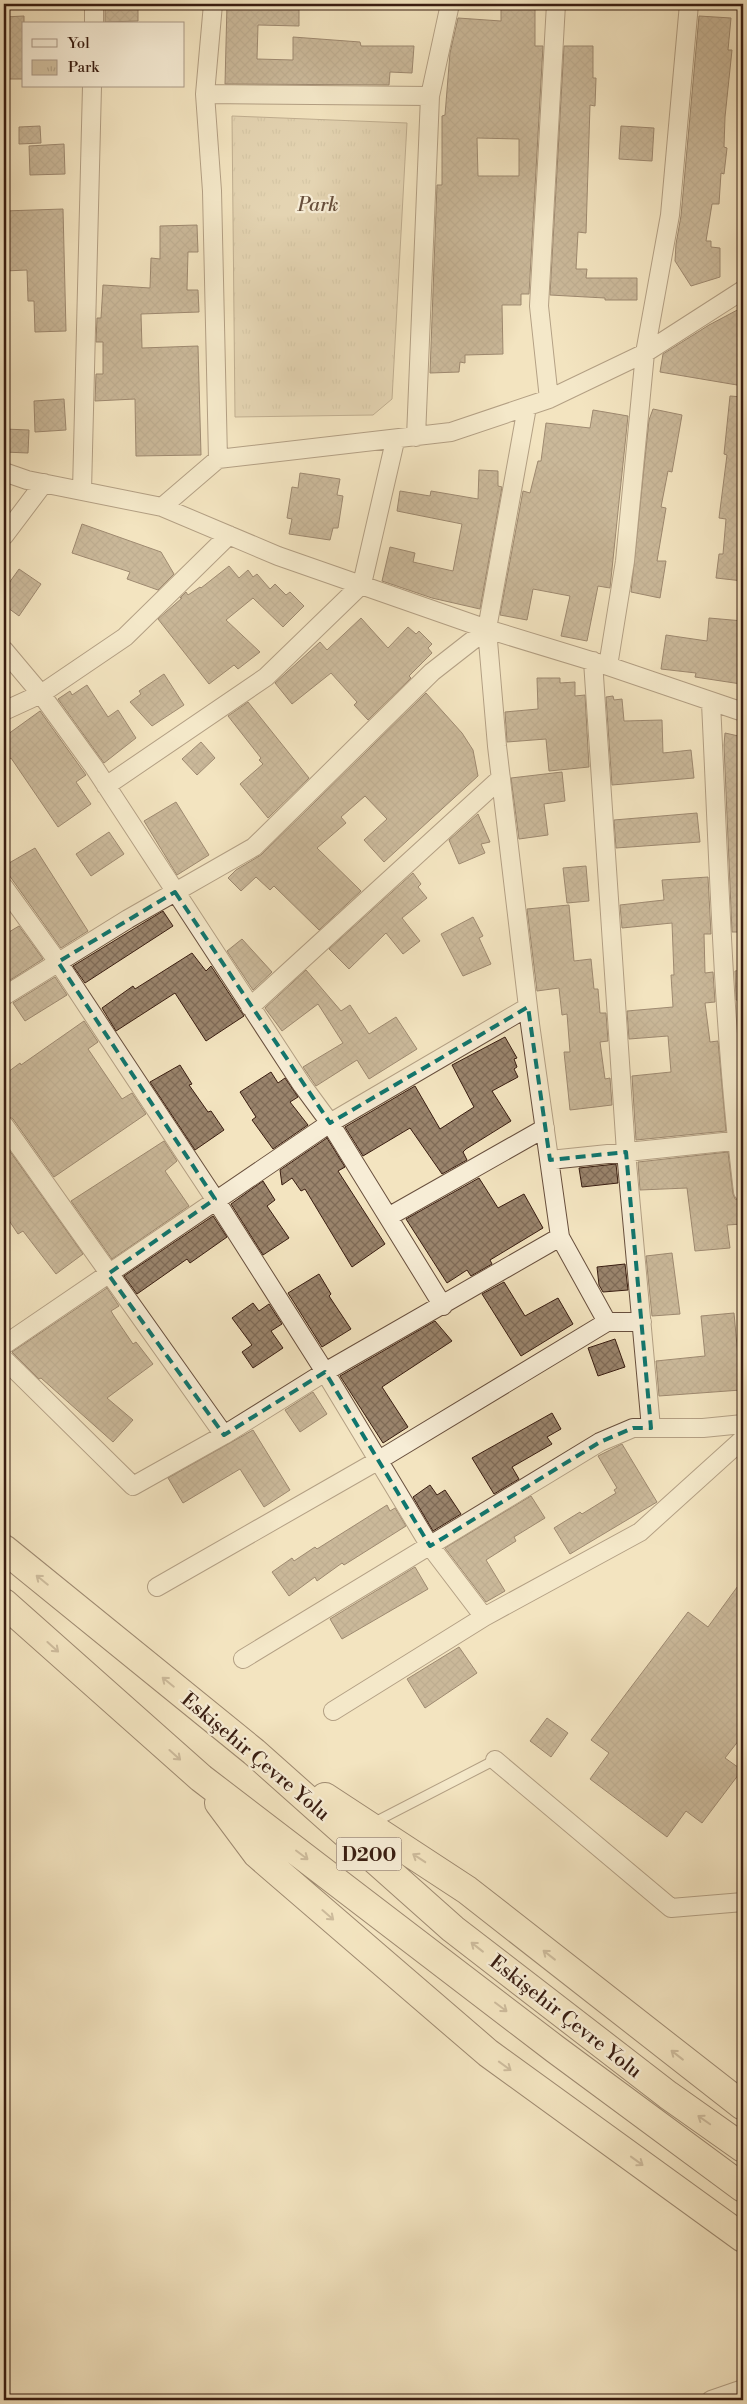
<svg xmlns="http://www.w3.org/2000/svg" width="747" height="2404" font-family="'Libre Bodoni',serif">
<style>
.park{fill:url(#park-tufts);stroke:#86705a}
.building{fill:url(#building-cross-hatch);stroke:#391d11;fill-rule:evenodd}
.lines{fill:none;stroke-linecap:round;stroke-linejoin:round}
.lane-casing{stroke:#684f3d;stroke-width:11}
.street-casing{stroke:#684f3d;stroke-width:20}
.highway-casing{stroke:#391d11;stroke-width:30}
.lane{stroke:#f7edd6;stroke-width:9}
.street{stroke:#f7edd6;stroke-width:18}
.highway{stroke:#f3e4c0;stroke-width:28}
.oneway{stroke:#9f8a71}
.marked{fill:none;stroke:#0f766e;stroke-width:4;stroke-dasharray:10 6;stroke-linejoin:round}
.labels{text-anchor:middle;stroke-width:4.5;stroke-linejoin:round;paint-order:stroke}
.shield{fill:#f7edd6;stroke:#725b4c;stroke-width:1}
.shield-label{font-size:19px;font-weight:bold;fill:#391d11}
.park-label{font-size:20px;font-style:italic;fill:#674f3c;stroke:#f7edd6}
.street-label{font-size:20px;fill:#391d11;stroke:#f7edd6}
</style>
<defs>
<pattern id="park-tufts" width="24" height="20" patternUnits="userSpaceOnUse" patternTransform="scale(1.25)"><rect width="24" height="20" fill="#d3c2a2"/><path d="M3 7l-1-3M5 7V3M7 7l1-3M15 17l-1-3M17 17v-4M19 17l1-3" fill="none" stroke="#b6a68a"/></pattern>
<pattern id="building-cross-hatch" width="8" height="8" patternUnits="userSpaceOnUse" patternTransform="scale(1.25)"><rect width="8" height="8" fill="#9a846c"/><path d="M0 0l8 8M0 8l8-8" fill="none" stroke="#7f6b57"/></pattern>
</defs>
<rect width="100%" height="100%" fill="#f3e4c0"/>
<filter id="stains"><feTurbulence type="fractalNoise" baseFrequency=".004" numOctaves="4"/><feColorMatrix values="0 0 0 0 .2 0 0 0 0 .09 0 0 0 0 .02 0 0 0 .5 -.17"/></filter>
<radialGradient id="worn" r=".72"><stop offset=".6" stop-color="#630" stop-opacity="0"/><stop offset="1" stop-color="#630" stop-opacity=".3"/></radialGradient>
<path class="park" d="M232,116L407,123L392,399L373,415L235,417Z"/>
<path class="building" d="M105,4H138V21L105,22Z
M227,4H299V26L258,25L257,59L293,60V37L360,42L361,46H414L412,73L390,72L389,85L225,84Z
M501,4H535V46H543L529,294H521V305H502L503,354L465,355V363L460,362L459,372L430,373L437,185H442V116L445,115L450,53L458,18L501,21ZM477,138L519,139V176H478Z
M24,16V79H4V17Z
M699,16L731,18L728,50H732L725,117L724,147L727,148L724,174L721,173L719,204H712L706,241H711V247L720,248V277L691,286L675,261L676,244L681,216Z
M564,46H593V78H596L595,106L590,105L586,233L578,232L576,269H587L586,278H637V300H605V298L550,295Z
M40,126L41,143L19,144V127Z
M621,126L654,128L652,161L619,159Z
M64,144L65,174L30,175L29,146Z
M63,209L66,331L35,332L34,301H28L27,270L4,271V211Z
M197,225L198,252H188L187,290H198L199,312L141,314L142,348L198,346L201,455L136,456L135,399L95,401L96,374H103V342H96L97,318H101L103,285L150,288L151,258L160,259V226Z
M743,307V386L660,372L663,354L709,325Z
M730,396L743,397V581L716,578L719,554H723L726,519L719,518L727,455L724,454Z
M64,399L66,430L35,432L34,401Z
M653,409L682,415L672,472L668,471L661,507L666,508L657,561H666L660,598L631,592L649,420Z
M593,410L628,416L610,588L598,586L587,641L561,636L570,596L533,589L527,620L500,615L523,491L530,493L538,461H541L546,423L590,428Z
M4,429L29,430L28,453L4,452Z
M479,470L498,471V486L502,487L480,609L432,598L382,581L390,547L415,553L413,562L453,571L462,524L397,511L400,491L430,496L431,491L478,499Z
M300,473L340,479L337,495L343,496L338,528H333L330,540L289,534L292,519L287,518L292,487L298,488Z
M82,524L161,552L174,574L158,590L127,579L130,572L72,553Z
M229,566L239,578L248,570L253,577L257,574L270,589L275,584L286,595L290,592L304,606L283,627L253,598L226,620L260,652L238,669L234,665L209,684L158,619L182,598H180L186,592L188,595L200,587L201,588Z
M19,569L41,584L19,616L4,605V590Z
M361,618L388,648L408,627L416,634L419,631L432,644L428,648L432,653L409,676L411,678L368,720L354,705L357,702L331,673L292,704L275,683L320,642L327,650Z
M709,618L743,621V667L741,684L695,677L696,673L661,669L666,635L707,641Z
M164,674L184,705L152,726L130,702L141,694L139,691Z
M537,678H560V683L575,682V696L585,695L589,767L549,771L546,739L507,742L505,712L538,709Z
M87,685L108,717L118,710L136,738L104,763L58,699L70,691L72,695Z
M426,693L462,733L473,750L478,776L384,862L364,840L387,819L365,796L341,817L346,823L317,848L361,891L319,930L274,886L270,890L256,877L241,891L228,878L236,870L261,855Z
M613,696L614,700L622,699L624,721L662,720L663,753L691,750L694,778L612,785L606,697Z
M248,702L309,778L268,818L240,784L263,764L259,760L261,758L228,716Z
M40,711L86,775L76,782L91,804L58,827L11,758L4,763V737Z
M725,733L743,737V932H732L724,745Z
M201,742L215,758L197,775L182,759Z
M562,772L565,801L544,804L548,835L519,839L511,778Z
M176,802L209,855L177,875L144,821Z
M697,813L700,842L616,848L614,820Z
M478,814L490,842L481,844L485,853L459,864L449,840Z
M109,832L124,854L91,876L76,854Z
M35,848L88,931L61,948L4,868V866Z
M586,866L589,901L567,903L563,868Z
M413,873L421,884L418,887L427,898L402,918L420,941L403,954L386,933L349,969L329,949Z
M708,877L711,934H704L705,973L713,972L715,1002L705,1003L710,1042L718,1041L726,1131L636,1140L632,1076L671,1072L668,1036L629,1039L627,1011L673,1007L671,975H674L672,923L622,928L620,905L664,900L662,880Z
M569,905L574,961L591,959L594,989H598L600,1013H606L608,1041L600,1042L605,1079L610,1078L612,1105L570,1110L564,1052H570L567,1014L562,1015L559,988L537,991L527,909Z
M163,911L173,926L85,983L73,966Z
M473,917L483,936L479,938L491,964L463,976L441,934Z
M19,926L43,959L4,984V935Z
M242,939L272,972L253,990L227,951Z
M192,953L206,971L211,966L244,1016L206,1041L175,993L116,1031L102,1008L133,986L135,989Z
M306,970L341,1011L350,1005L369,1034L396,1017L417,1049L369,1079L357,1060L316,1086L303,1067L343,1043L318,1004L282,1031L265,1008Z
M743,970V1000H736L735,971Z
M55,977L67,995L25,1021L13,1003Z
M84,1021L98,1042L88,1049L122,1099L132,1093L146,1114L54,1177L13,1119L4,1114V1075L20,1063L21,1065Z
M505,1037L517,1058L514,1059L517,1067L514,1069L518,1077L492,1091L511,1121L466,1149L463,1152L467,1160L442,1174L410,1128L363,1156L345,1127L415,1086L440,1129L474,1107L452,1065Z
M739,1040H743V1091L741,1069Z
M180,1065L192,1084L189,1085L208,1112L211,1111L224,1130L195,1150L150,1082Z
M271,1072L278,1083L285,1078L298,1097L290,1102L308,1125L273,1149L252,1120L256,1117L240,1092Z
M327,1138L345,1167L338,1171L385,1244L352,1267L305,1189L301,1191L292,1178L282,1185L280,1170Z
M164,1141L177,1161L165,1171L189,1206L112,1259L71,1201Z
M4,1143L83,1254L56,1274L23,1231L18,1234L4,1213Z
M728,1152L733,1194L735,1199L743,1202V1224L727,1225L730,1248L695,1251L687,1188L640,1190L638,1162Z
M616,1164L618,1183L582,1187L579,1168Z
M479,1178L498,1208L524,1194L543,1228L490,1260L492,1264L471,1276L467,1270L447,1283L406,1219Z
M263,1181L275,1200L267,1206L289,1238L263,1255L231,1204Z
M213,1216L227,1237L190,1263L187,1259L137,1294L124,1276Z
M672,1253L680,1314L652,1316L646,1256Z
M625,1264L628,1290L603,1292L599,1285L597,1267Z
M319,1274L331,1294L329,1296L351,1329L322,1347L288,1293Z
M504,1282L525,1316L558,1298L573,1324L521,1356L482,1294Z
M107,1288L119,1306L111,1311L114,1316L133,1344L136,1342L153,1364L107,1398L133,1420L113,1442L41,1378L39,1379L12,1352Z
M253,1303L259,1311L269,1304L282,1324L271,1331L283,1348L253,1368L242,1352L252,1345L232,1318Z
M734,1313L741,1390L659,1396L656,1361L705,1356L701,1316Z
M435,1321L452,1341L382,1387L408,1427L383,1443L340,1376Z
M615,1339L625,1367L598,1376L588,1348Z
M313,1392L327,1414L300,1432L285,1410Z
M552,1413L561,1429L547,1437L552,1444L512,1467L519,1479L494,1494L472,1458Z
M253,1430L290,1490L264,1507L240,1469L183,1503L168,1478Z
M622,1444L657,1502L570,1554L554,1528L580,1512L582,1514L616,1493L614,1490L617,1488L598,1456Z
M430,1485L437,1495L445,1490L461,1514L433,1531L413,1497Z
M531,1496L545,1518L514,1537L516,1541L486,1560L505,1591L486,1602L445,1548Z
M387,1505L390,1511L395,1508L406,1526L344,1565L342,1563L317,1581L315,1577L289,1596L272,1572L292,1558L294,1561L315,1547L317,1549Z
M415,1567L428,1589L342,1639L330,1619Z
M743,1579V1735L725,1758L742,1770L702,1823L686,1811L667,1837L590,1779L609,1753L591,1740L688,1612L708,1627Z
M459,1647L477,1673L425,1708L407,1679Z
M547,1718L568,1733L551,1757L530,1741Z"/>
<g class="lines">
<g class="lane-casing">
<path id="lane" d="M373,1823L495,1760"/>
</g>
<g class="street-casing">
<path id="street" d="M213,4L205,94L212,191L218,459
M94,24V4
M205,94L430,96L416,437
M430,96L450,4
M549,399L539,306L556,4
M4,472L27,480L162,507L278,556L487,629L608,666L743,712
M82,491L92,86
M162,507L218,459L451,432L549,399L645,353L743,290
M4,536L44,483
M4,650L41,694L94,767L302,1085L330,1123L443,1306
M593,661L626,1152L651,1428
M608,666L625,561L645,353L670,215L689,4
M711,703C719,866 723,1030 743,1192
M4,711L41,694L125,637L229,535
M106,786L266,677L362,584L395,441
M4,887L58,962L215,1199L325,1372L430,1546L484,1617
M4,996L128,919L254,847L432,672L487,629
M250,1007L501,778
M4,1125L224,1435
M550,1160L743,1140
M388,1217L545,1128
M560,1237L607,1322
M4,1345L330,1123L528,1007
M4,1359L133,1486L224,1435L325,1372L560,1237L530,1024L497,746L487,629L527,407
M157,1587L379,1460L607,1322H642
M243,1659L600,1442L633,1428H703L743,1424
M333,1711L484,1617L640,1532L743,1439
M495,1760L671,1908L743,1902
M711,2400L743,2389"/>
</g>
<g class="highway-casing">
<path id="highway" d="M4,1549L254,1752L453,1929L668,2095L743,2148
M4,1603L201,1778L555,2049L743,2188
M325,1797L467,1890L743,2106
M219,1803L257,1854L488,2053L743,2238"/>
</g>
<use href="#lane" class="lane"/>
<use href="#street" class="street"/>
<use href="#highway" class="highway"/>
</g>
<defs><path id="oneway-shaft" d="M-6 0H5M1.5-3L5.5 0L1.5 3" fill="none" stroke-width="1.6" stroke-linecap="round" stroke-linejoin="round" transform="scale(1.25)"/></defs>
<g class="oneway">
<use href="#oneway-shaft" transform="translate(42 1580) rotate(-141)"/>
<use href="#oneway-shaft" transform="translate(53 1647) rotate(42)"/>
<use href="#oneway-shaft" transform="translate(168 1682) rotate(-141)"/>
<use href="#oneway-shaft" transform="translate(175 1755) rotate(42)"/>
<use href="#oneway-shaft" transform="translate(302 1855) rotate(37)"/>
<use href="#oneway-shaft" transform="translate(419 1858) rotate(-147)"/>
<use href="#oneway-shaft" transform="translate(328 1915) rotate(41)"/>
<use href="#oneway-shaft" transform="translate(477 1947) rotate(-142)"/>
<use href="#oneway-shaft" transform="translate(549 1955) rotate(-142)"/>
<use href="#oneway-shaft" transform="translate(501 2007) rotate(37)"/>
<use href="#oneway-shaft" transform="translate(677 2055) rotate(-142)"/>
<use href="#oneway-shaft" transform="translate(505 2066) rotate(36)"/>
<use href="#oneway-shaft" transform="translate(704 2120) rotate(-145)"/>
<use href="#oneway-shaft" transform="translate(637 2161) rotate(36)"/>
</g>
<path d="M0 0H747V2404H0ZM175,892L330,1123L528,1007L550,1160L626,1152L651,1428H633L600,1442L430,1546L325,1372L224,1435L108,1274L215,1199L58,962Z" fill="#f3e4c0" fill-opacity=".55" fill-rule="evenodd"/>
<path class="marked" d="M175,892L330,1123L528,1007L550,1160L626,1152L651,1428H633L600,1442L430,1546L325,1372L224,1435L108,1274L215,1199L58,962Z"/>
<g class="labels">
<rect class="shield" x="336.5" y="1837.5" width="65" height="33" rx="4"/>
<g class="shield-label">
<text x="369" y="1861">D200</text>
</g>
<g class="park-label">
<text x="318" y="211">Park</text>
</g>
<g class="street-label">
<text transform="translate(256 1756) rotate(40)" y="7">Eskişehir Çevre Yolu</text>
<text transform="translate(566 2016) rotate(38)" y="7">Eskişehir Çevre Yolu</text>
</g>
</g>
<rect width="747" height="2404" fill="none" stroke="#f3e4c0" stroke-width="20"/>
<rect x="5" y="5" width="737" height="2394" fill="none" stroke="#391d11" stroke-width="2.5"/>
<rect x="10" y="10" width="727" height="2384" fill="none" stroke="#391d11"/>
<rect x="22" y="22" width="162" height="65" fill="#f7edd6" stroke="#ab9a87"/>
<rect x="32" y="39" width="25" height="8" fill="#f7edd6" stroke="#ab9a87"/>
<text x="68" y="48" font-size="15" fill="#391d11">Yol</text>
<rect x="32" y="60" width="25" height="15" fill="url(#park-tufts)" stroke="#ab9a87"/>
<text x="68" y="72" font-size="15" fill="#391d11">Park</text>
<rect width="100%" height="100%" filter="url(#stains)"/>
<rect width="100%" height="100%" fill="url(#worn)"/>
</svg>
